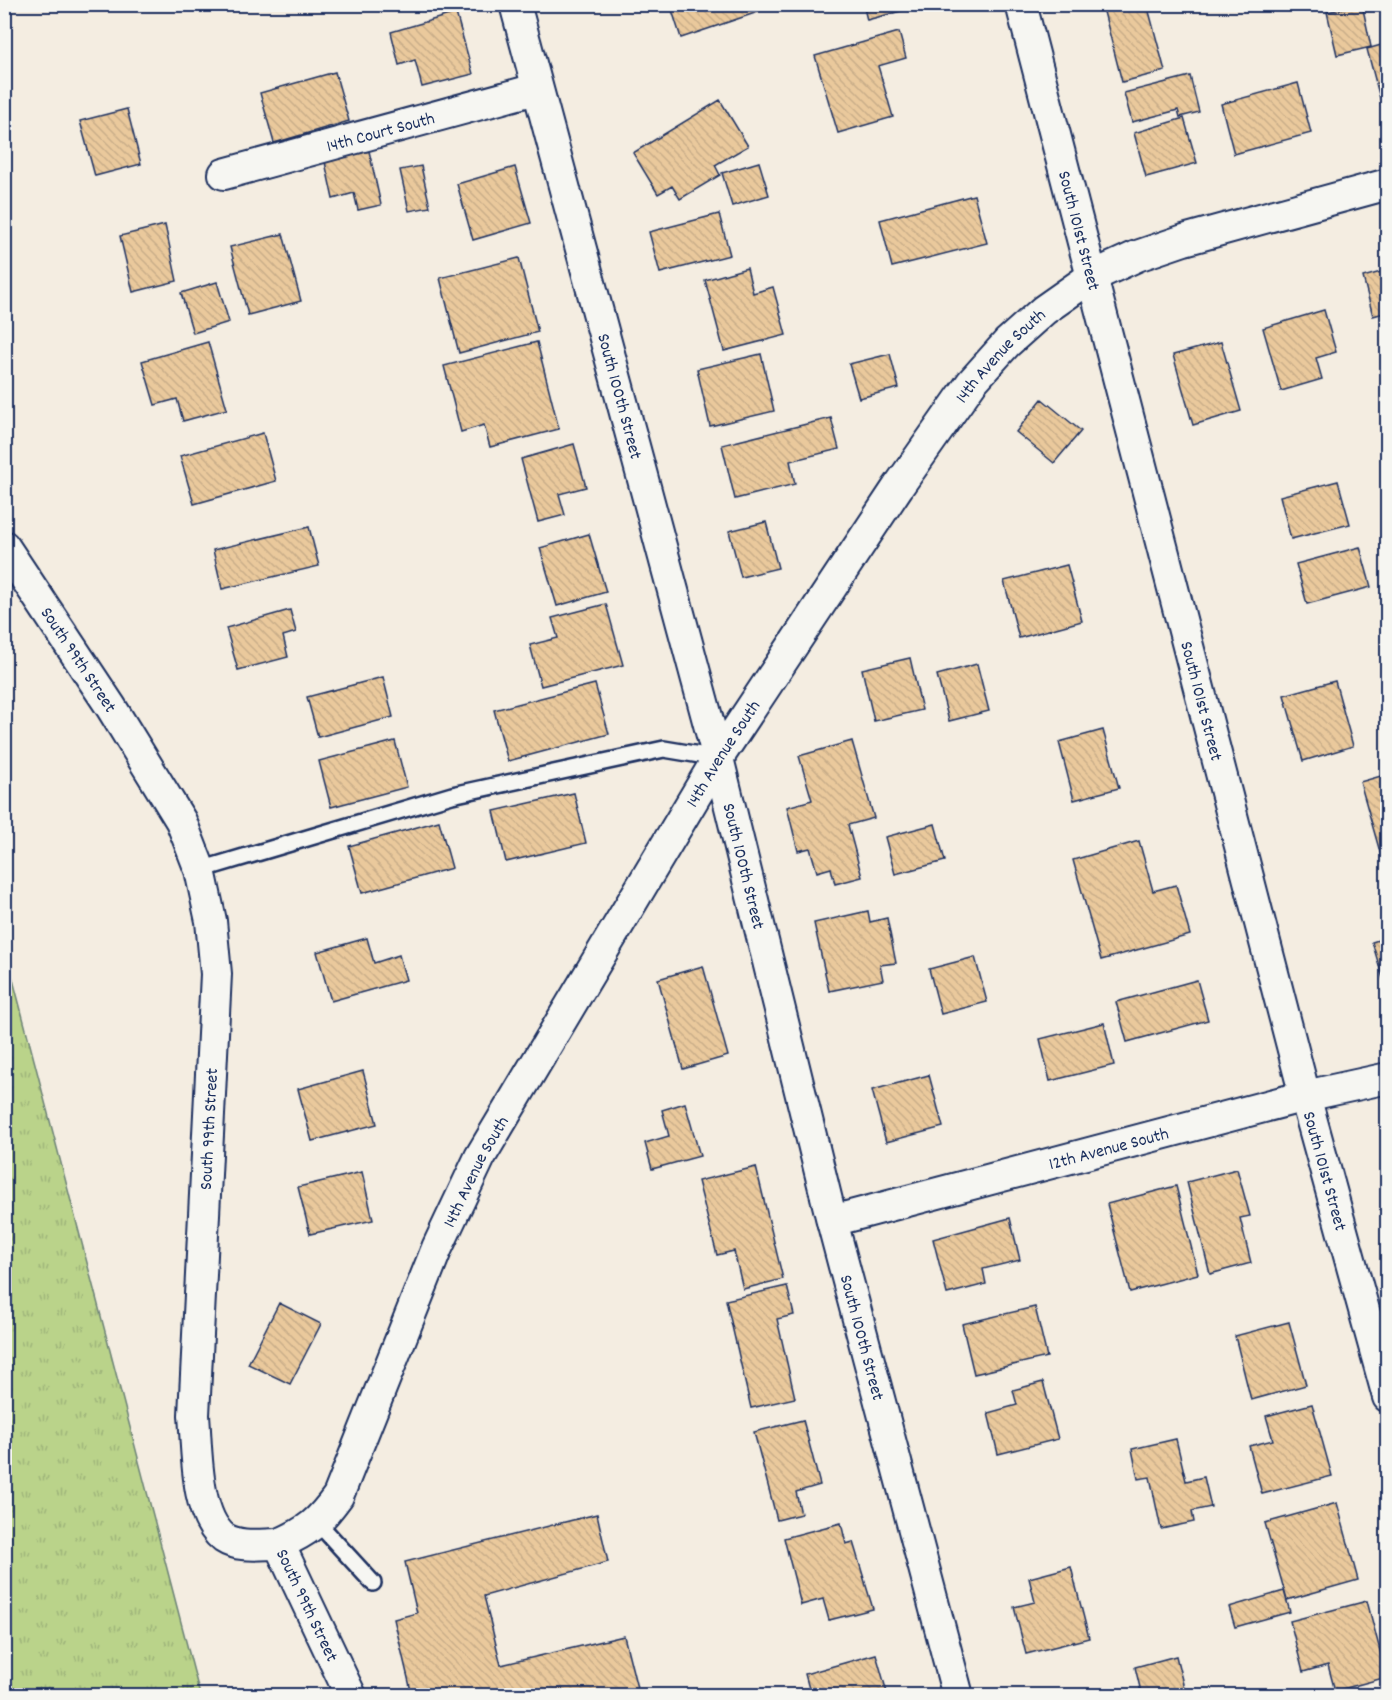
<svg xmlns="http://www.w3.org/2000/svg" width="1392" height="1700" font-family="Dekko,sans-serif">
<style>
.grass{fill:url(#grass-tufts);stroke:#6a8174;stroke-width:1.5}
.building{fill:url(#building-back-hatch);stroke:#1b2f5e;stroke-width:1.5}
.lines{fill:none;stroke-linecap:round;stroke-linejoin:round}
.lane-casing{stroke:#1b2f5e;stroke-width:20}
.street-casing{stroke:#1b2f5e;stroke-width:34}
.lane{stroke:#f6f6f2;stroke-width:15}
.street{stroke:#f6f6f2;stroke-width:30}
.labels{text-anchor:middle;stroke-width:4.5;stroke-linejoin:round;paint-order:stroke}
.street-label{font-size:18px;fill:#1b2f5e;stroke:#f6f6f2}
</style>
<defs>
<pattern id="grass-tufts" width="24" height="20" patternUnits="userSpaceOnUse" patternTransform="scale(1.5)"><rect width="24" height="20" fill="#bad38a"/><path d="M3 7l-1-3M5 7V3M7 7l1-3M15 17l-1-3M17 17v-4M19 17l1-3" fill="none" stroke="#9fb57a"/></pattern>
<pattern id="building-back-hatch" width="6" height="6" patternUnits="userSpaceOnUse" patternTransform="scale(1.5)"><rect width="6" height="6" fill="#eac99c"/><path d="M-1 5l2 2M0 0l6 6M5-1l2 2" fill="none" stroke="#c8ad89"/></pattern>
</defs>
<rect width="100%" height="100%" fill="#f4ede1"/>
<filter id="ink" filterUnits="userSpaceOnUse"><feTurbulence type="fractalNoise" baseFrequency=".0167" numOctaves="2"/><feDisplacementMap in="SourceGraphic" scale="12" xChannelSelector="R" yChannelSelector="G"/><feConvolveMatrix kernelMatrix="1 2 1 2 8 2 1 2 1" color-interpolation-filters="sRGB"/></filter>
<g filter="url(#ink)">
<path class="grass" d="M4,949H5L200,1695H10L5,1675Z"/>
<path class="building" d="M670,4H755L758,12L681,38Z
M863,4H927L867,20Z
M1102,4H1147L1165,71L1122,82Z
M1362,4L1371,47L1337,55L1327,12Z
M456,13L473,74L422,87L415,60L399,65L391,32Z
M899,32L906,58L878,66L893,117L838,133L815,56Z
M1388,43V104L1382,106L1367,49Z
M335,72L349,121L274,143L260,93Z
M1190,76L1199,112L1180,117L1178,110L1132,122L1124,93Z
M1298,83L1311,133L1234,154L1221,104Z
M720,100L748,146L715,165L720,175L680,199L672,186L658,194L633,153Z
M127,109L141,164L95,176L80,121Z
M1184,118L1197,163L1146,177L1134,133Z
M369,151L381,205L358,210L354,193L333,199L325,162Z
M759,162L769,195L732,206L722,173Z
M421,166L430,207L409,211L400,170Z
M515,167L531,223L473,240L457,184Z
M974,195L987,243L892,267L880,220Z
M719,214L730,255L660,273L649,232Z
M165,225L177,281L133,292L120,236Z
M283,234L301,301L248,315L230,247Z
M519,258L538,332L459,353L440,278Z
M747,268L753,293L773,287L786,335L724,351L705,280Z
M1388,270V312L1373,316L1363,277Z
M217,282L229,322L193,333L181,293Z
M1324,310L1336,352L1316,358L1322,379L1281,391L1263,328Z
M208,342L227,409L183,421L177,399L155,405L142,361Z
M537,342L559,429L490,447L484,425L461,432L444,366Z
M1221,342L1241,411L1193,425L1173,355Z
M761,354L774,411L710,426L697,369Z
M890,354L899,388L859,398L849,364Z
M1042,399L1081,431L1054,463L1016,432Z
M831,418L839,449L790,461L795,484L735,499L722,445Z
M263,433L276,481L194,504L180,456Z
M574,444L586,487L559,494L565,515L538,522L521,459Z
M1338,481L1350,524L1291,539L1280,496Z
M766,522L778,568L741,577L729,531Z
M309,527L319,566L222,589L213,550Z
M589,534L606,592L557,606L540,548Z
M1360,547L1371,587L1307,604L1296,564Z
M1067,565L1082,621L1019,638L1004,581Z
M606,604L623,665L541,686L530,645L558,638L552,618Z
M290,610L296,632L283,636L288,657L238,670L226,628Z
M910,658L922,710L874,721L862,669Z
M977,664L989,711L949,721L937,675Z
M383,677L393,717L318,737L307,697Z
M1335,681L1353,746L1303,761L1284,695Z
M595,684L609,734L508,761L494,710Z
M1103,730L1119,788L1074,800L1059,742Z
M395,741L407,787L331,807L319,761Z
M852,741L874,818L848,825L862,877L835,884L831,868L817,872L810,848L798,851L787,807L812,800L799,756Z
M1388,774V865L1384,866L1360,782Z
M574,793L586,843L506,862L494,811Z
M439,821L452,868L362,893L349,846Z
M935,824L945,861L895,874L885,837Z
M1139,841L1153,891L1176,885L1190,935L1101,960L1073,860Z
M868,911L870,922L887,918L896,963L880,965L883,980L829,991L814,923Z
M1388,937V995L1372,942Z
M367,938L374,963L399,955L406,980L331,1001L317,952Z
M975,957L987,1002L941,1014L929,969Z
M703,966L728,1056L683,1069L658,979Z
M1197,980L1208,1020L1127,1042L1116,1002Z
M1104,1023L1114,1065L1050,1081L1040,1039Z
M363,1071L377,1124L312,1141L298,1089Z
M929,1075L943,1127L886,1142L872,1090Z
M685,1103L700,1156L652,1169L645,1143L669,1136L662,1110Z
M756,1167L783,1279L743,1289L734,1251L717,1255L698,1181Z
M1237,1169L1250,1216L1240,1218L1251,1263L1210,1274L1187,1182Z
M362,1172L373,1220L310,1234L298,1187Z
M1176,1186L1198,1274L1130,1292L1107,1204Z
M1010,1218L1020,1260L983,1269L986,1284L947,1294L933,1239Z
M787,1286L794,1315L777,1319L795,1398L751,1408L726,1300Z
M279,1303L321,1324L290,1384L248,1364Z
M1035,1307L1047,1357L974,1374L962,1324Z
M1289,1322L1306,1385L1251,1400L1235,1336Z
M1043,1382L1058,1439L998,1454L988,1413L1017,1405L1013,1390Z
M1312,1404L1332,1476L1262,1494L1249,1446L1273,1440L1266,1416Z
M803,1420L820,1485L796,1492L801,1514L777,1520L754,1432Z
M1176,1439L1186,1481L1204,1477L1211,1507L1192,1511L1194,1522L1161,1529L1150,1477L1138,1479L1132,1449Z
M1337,1503L1358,1580L1287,1600L1265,1523Z
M597,1514L608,1562L484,1596L501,1665L624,1636L638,1692L623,1696H438L437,1689L412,1695L394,1619L417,1613L405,1562Z
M841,1523L846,1544L853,1542L873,1609L829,1620L823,1599L801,1605L784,1538Z
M1071,1567L1089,1638L1026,1654L1014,1607L1035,1602L1029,1578Z
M1284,1591L1290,1612L1235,1627L1229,1607Z
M1367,1601L1387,1677L1335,1691L1328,1665L1303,1672L1290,1621Z
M876,1654L888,1696H811L805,1674Z
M1176,1656L1186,1696H1142L1135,1667Z"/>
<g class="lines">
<g class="lane-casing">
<path id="lane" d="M200,870L452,795L664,749L718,758
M318,1523L373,1583"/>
</g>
<g class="street-casing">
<g id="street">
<path id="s1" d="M515,4L718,758L832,1221L958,1696"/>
<path id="s2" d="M1021,4L1305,1096L1388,1397"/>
<path id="s3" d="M224,174L536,89"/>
<path id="s4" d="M4,546L111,707L181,821L200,870L211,921L216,974L194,1415C197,1449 195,1516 224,1538C239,1548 262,1544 279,1544L351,1696"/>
<path id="s5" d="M832,1221L1305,1096L1388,1078"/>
<path id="s6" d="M279,1544C309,1531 319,1522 338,1496L437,1248L480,1157L718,758L898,487L972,382L1007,343L1044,310L1091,277L1137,256L1184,240L1388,184"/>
</g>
</g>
<use href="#lane" class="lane"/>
<use href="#street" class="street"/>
</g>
</g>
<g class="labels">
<g class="street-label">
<text dy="6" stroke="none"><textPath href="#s3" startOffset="162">14th Court South</textPath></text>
<text dy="6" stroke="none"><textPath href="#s2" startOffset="234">South 101st Street</textPath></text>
<text dy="6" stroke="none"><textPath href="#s6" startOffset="1402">14th Avenue South</textPath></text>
<text dy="6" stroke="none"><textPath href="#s1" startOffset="406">South 100th Street</textPath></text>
<text dy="6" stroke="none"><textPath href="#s4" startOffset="136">South 99th Street</textPath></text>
<text dy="6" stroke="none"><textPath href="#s2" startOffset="720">South 101st Street</textPath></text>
<text dy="6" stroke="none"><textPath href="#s6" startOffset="916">14th Avenue South</textPath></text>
<text dy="6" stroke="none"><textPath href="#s1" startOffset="892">South 100th Street</textPath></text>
<text transform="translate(208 1129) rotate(-87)" y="6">South 99th Street</text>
<text dy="6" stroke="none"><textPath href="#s5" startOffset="286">12th Avenue South</textPath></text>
<text dy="6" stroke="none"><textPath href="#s6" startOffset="430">14th Avenue South</textPath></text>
<text dy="6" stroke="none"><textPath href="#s2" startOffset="1206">South 101st Street</textPath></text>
<text dy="6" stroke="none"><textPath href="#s1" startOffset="1378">South 100th Street</textPath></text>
<text dy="6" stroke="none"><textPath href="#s4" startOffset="1180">South 99th Street</textPath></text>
</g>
</g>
<rect width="1392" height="1700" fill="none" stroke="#f6f6f2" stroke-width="24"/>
<rect x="12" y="12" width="1368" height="1676" fill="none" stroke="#1b2f5e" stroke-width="2" filter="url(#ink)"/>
</svg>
